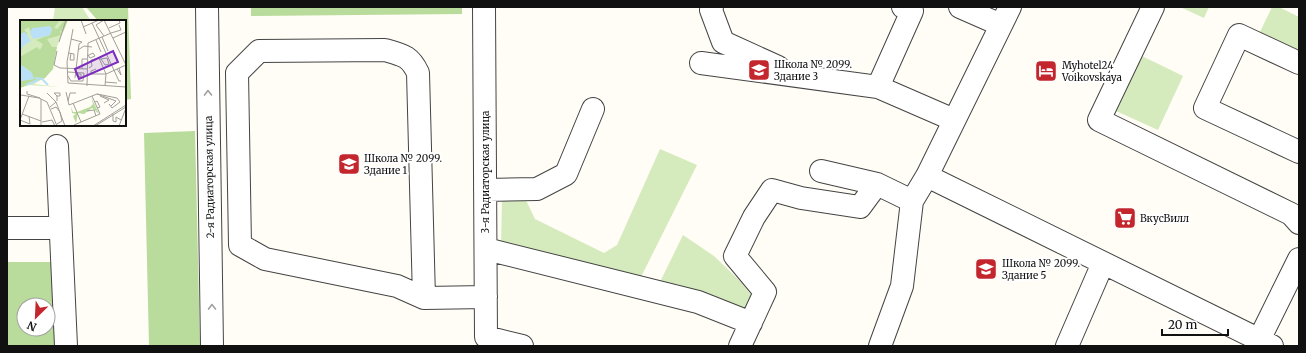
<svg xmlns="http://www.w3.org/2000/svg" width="1306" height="353" font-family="Merriweather,serif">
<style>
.green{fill:#d5ebbd}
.forest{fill:#b9dc9c;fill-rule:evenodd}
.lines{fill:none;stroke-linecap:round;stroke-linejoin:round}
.minor-casing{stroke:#444;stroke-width:24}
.minor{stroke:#fff;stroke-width:22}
.oneway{stroke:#a0a0a0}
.labels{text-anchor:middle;stroke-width:4;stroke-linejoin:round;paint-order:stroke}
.poi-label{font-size:10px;fill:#111;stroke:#fff;text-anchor:start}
.street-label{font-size:10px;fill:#111;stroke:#fff}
.inset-river{fill:none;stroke:#b9e0f7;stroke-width:2}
.inset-road{fill:none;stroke:#a09f9a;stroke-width:1}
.view{fill:#7b2cbf;fill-opacity:0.15;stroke:#7b2cbf;stroke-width:2}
.inset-edge{fill:none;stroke:#111;stroke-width:2}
</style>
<rect width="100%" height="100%" fill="#fffdf5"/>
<path class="green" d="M55,7H82L91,21H53Z
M1180,7H1209L1204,18Z
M1272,7H1279L1299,17V52L1259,34Z
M1142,56L1183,76L1158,130L1116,111Z
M660,149L697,165L641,277L501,248L502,196L523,194L535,219L604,253L617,245Z
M683,235L714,256L741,282L754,299L747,309L732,306L680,285L660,282Z"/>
<path class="forest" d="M86,7H128L131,99L125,100V21H98Z
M251,7H462V14L251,16Z
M195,131L200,346H149L144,133Z
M7,262H54L57,346H7ZM24,305H48V329H24Z"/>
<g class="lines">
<g class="minor-casing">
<path id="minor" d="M207,7L212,346
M484,7L486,337L522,346
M712,7L711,10L723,42L778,67
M960,7L1001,25
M1153,7L1099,120L1291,214L1299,223
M701,63L878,87L912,11L903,7
M1299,63L1239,35L1205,108L1299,152
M878,87L954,120
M57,146L66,346
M821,171L877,184L912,201
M927,176L1272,346
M485,190L537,189L566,174L593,109
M7,228H60
M486,249L698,302L751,323
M424,298L418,73C410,56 403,55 385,50L259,51L237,73L240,245L265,259L397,286L424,298L486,297
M740,346L765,292L735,256L754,217L772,190L801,198L860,207L877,184
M880,346L902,286L912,201L927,176L1010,7
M1067,346L1103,263
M1256,346L1299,259"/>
</g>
<use href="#minor" class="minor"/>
</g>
<defs><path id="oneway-chevron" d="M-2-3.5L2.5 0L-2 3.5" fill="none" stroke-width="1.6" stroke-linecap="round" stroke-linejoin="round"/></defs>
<g class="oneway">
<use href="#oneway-chevron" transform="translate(208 93) rotate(-91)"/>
<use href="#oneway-chevron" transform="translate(212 307) rotate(-91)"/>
</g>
<defs>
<g id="school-square" transform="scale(1.15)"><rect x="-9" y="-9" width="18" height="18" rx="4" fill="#c4262e" stroke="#fff"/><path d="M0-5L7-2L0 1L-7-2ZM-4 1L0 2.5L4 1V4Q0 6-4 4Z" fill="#fff"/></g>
<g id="hotel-square" transform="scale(1.15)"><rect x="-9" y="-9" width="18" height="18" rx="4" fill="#c4262e" stroke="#fff"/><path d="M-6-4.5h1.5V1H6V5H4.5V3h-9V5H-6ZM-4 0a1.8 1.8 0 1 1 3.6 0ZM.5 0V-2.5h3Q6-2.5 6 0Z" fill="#fff"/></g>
<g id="supermarket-square" transform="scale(1.15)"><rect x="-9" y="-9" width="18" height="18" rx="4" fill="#c4262e" stroke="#fff"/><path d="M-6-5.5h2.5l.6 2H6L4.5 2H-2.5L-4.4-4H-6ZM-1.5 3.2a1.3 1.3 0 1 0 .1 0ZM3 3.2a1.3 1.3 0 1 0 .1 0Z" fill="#fff"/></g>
</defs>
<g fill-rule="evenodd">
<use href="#school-square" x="759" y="70"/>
<use href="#hotel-square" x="1046" y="71"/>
<use href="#school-square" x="349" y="164"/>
<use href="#supermarket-square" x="1125" y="218"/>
<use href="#school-square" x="986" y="269"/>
</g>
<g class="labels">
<g class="poi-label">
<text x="774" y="68">Школа № 2099.<tspan x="774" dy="12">Здание 3</tspan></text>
<text x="1062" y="69">Myhotel24<tspan x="1062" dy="12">Voikovskaya</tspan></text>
<text x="364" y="162">Школа № 2099.<tspan x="364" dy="12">Здание 1</tspan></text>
<text x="1140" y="222">ВкусВилл</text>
<text x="1002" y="267">Школа № 2099.<tspan x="1002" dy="12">Здание 5</tspan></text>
</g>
<g class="street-label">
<text transform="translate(485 172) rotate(-90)" y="4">3-я Радиаторская улица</text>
<text transform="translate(209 177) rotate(-91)" y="4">2-я Радиаторская улица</text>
</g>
</g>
<g transform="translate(20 20)">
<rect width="106" height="106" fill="#fffdf5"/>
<path d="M0,0H48L24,58L14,64L40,67L8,65L0,68Z" fill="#d5ebbd"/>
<path d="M0,0H40L34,8L37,9L45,0H48L43,12V6L42,11H40L41,15L27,19L32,27H37L33,49L25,58L0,68V61L14,59L11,52L0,44V37L17,27L20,30L23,24L16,20L30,15L32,10L31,7L10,11L9,7L4,10L8,14H0ZM71,77L79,94L72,88L64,94L58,93L56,103L53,96L56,94L52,93L51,86L53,92H57L70,87L73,84Z" fill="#b9dc9c"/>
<path d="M30,6L32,10L30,15L14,19L11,16L10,11L13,8ZM5,12L11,21L3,26L0,33V14ZM0,44L12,53L14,59L0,61Z" fill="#b9e0f7"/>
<path class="inset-river" d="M15,58L22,59L28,65M6,65L18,60"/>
<path class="inset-road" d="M61,0L66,14M84,0L106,45M84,0L76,5L84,16M72,3L99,61H101M63,7L79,0M89,8L100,3L99,0M53,9L47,42L48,63L106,67M91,13L101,10L99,5M82,17L88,31M93,18L106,12M51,19L62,22L59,24L55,58M76,20L81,32M39,22L46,0M58,30L64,26L72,27M37,31L34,45L40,48L68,49M49,33L54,34V40H50L51,33M67,36L73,33L75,36L70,38L68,35M79,39H81L87,38L89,44L85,45L81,39M69,48L72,46L71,40L79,38L86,54L85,66M62,49V39H67M76,49L71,51V54H86L106,45M97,49L101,55L99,48M48,52L64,53L63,61H51L48,56M56,54H61V57L56,55M85,62L97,63M67,66L68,23L91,13M7,71V74L20,78M46,72L49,85L72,76L80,94L54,105M27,73L36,82L30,87M77,74L97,78L100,82L92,88L89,84M1,75L19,78L27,82L37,106M37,76L34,73H40V76H37V81M72,76L77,74L96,81L91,86M80,76L89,80L84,83M21,79V106M48,81L50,73H56M36,82L45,106M75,82L77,81L80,87L77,88M53,83L61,102M31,89L36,87L40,92L42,101L37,104M67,91L74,90L76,96M2,94L21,101M93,94V101L96,102V97L101,100M0,100L9,76M0,100L10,104L9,96M22,102L32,100L35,106M73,106L106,85M75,106L106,87M99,106L106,88"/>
<path class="view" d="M93,31L98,42L59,59L55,49Z"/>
<rect width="106" height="106" class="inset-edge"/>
</g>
<rect width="1306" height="353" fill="none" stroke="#111111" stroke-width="16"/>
<g transform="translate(36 317) rotate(204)"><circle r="19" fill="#ffffff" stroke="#a0a0a0"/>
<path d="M0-3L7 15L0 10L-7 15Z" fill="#c4262e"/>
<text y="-6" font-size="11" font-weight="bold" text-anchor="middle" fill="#111111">N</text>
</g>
<path d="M1162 329v6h66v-6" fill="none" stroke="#111111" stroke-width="2"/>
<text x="1168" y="329" font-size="12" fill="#111111" stroke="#ffffff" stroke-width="3" paint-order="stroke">20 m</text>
</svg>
